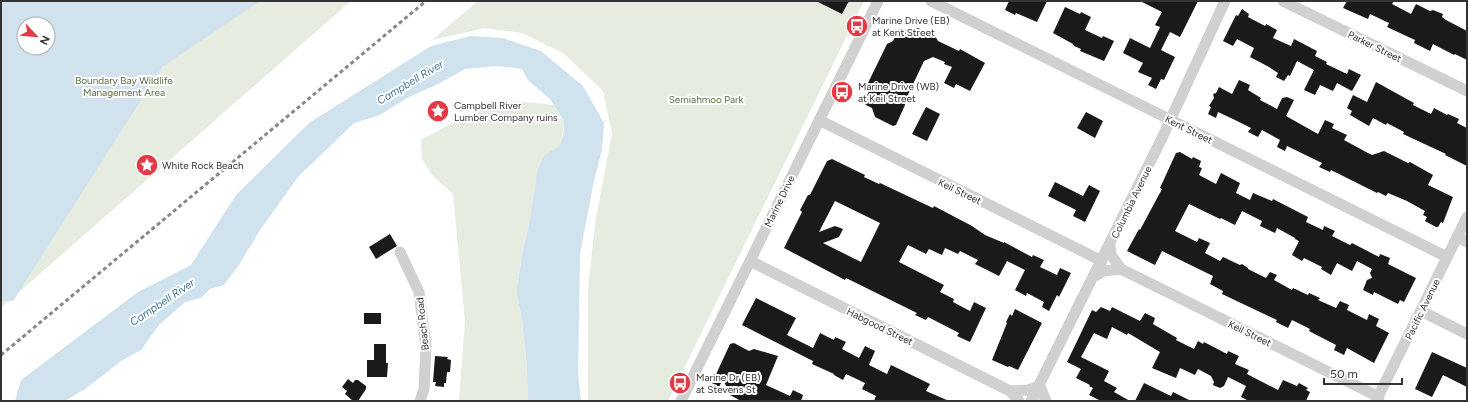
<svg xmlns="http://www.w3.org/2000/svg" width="1468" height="402" font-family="Figtree,sans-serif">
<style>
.green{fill:#e6ecdf;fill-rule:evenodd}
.water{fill:#cfe2ee;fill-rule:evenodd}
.building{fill:#1a1a1a;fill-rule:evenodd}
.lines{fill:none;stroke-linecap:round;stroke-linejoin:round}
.minor{stroke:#d0d0d0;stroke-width:11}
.rail{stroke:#888;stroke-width:3;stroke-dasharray:4 3;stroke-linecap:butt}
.labels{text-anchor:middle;stroke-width:4;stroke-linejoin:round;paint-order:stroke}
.poi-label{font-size:10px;fill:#333;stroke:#fff;text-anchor:start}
.street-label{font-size:10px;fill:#333;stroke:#fff}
.park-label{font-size:10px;fill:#56703f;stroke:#fff}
.water-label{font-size:11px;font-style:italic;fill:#3f7597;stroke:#fff}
</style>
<rect width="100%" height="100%" fill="#fff"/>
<path class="green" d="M1,1H351L18,293L13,301H9L1,308ZM24,24H48V48H24Z
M478,1H864L668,401H588V289L595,224L612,133L603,91L563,53L522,33L485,28L432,40Z
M514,101L554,105C563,121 566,127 560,145L552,150L530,219L523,250L517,287V295L522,319L527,368L528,401H459L465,321L453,194L433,176L422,159L421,140L467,115Z"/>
<path class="water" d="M1,1H260L162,67L13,301H1ZM24,24H48V48H24Z
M471,36L503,38L541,51L583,86L604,123L602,150L594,180L580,254L578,373L581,401H528L527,368L522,319L517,295V287L523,250L530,219L538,169L544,156L560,145L564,133L563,120L554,105L550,99L528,80L522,69L509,67L495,66L465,69L438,84L407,98L380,115L354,123L298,177L260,230L239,265L224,285L210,289L201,298L185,302L159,325L141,350L121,361L84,390C77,392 72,398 64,401H15L21,380L138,292L191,265L236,195L309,123L431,46Z"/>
<path class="building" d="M816,1H849L842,14Z
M1009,1H1047L1037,22L1016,13L1015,15L1005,10Z
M1140,1H1198L1180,37L1170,32L1161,50L1175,57L1164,80L1161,79L1156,89L1148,85L1152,78L1138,72L1143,63L1123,53L1130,38L1150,48L1160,27L1155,25L1162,12Z
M1347,1H1394L1392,4L1411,14L1416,4L1430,11L1433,10L1443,14L1442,17L1446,20L1467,31V60L1455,54L1454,55L1433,44L1430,51L1414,43L1415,40L1387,27L1389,23L1370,14L1368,19L1343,8Z
M1065,7L1080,14L1081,12L1091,17L1085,30L1102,38L1103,36L1114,41L1104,61L1080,51L1081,49L1074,46L1073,44L1053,33Z
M1242,9L1249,14L1248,17L1265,26L1266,24L1277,30L1273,38L1291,46L1294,39L1317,51L1315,56L1327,62L1326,64L1347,74L1349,69L1361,75L1352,91L1337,83L1333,91L1320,85L1315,95L1304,90L1314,70L1297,61L1290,76L1288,75L1284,81L1276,77L1278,73L1269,67L1250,57L1254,48L1237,39L1233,46L1223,41L1236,15L1238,16Z
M902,28L910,32L918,28L935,36L938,41L959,51L960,49L985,63L970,91L956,84L954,88L944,83L952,67L944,64L945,62L933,57L924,61L905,101V105L896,125L893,126L875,117L872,108L866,105L864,102L870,89L868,83L887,44L893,41L899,29Z
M1239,80L1250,85L1248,90L1261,98L1260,100L1277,109L1282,98L1287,97L1294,100L1286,116L1318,134L1325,120L1334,124L1332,128L1347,135L1344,140L1366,152L1372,155L1384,151L1408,163L1410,162L1433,175L1428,185L1453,197L1443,223L1441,222L1438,227H1436L1425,221L1427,217L1423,215L1425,211L1407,201L1388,193L1386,196L1378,192L1377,193L1331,170L1330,172L1319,167L1322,163L1287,146L1285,151L1277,147L1280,140L1262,130L1258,137L1248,132L1251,128L1233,119L1218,112L1216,118L1208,114L1211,107L1209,106L1214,98L1213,94L1216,93L1219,87L1232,94Z
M1376,82L1414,103L1413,105L1431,114L1434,108L1447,115L1448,114L1459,119L1457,123L1467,128V166L1445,155L1446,154L1403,134L1404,132L1387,123L1386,125L1373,118L1369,126L1350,115L1352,111L1347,108L1353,95L1367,102Z
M926,107L940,114L927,141L912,134Z
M1086,112L1103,121L1095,138L1077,128Z
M1180,152L1192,159L1193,157L1201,161L1199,167L1202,168L1199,175L1216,184L1221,173L1240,183L1236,193L1250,200L1253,193L1272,201L1273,199L1308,217L1306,222L1323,230L1324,226L1335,231L1332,236L1350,245L1352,243L1379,257L1380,254L1390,258L1388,264L1416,278L1404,302L1400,300L1398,304L1374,292L1373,295L1363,290L1367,280L1372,278L1370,273L1372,269L1357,261L1352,271L1337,263L1331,275L1321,269L1322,267L1304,258L1302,261L1292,255L1299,241L1295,239V238L1277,228L1275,233L1260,226L1262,221L1242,211L1235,225L1221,218L1220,219L1189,204L1175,231L1197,242L1199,238L1210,243L1205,253L1220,261L1223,257L1240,265L1242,264L1248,268V269L1266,278L1270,272L1277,275L1274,280L1292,290L1293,288L1308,295L1309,293L1320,298L1318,300L1336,308L1340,301L1349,305L1347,310L1367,320L1369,314L1379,319L1376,326L1389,333L1374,363L1347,348L1344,355L1334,350L1336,345L1309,331L1310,329L1292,320L1288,328L1276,322L1277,320L1222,294L1223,291L1210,284L1213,276L1162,251L1155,265L1127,251L1139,229L1140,230L1162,189L1160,188L1176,153Z
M832,159L865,175L864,177L879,184L880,183L933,208L934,206L972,226L985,235L1004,243V242L1032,257L1033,255L1044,260L1040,267L1057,275L1060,268L1071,273L1059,297L1057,295L1049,311L1042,307L1044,302L1027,293L1026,296L1015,290L1025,270L1007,261L999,276L975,264L978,260L960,251L958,254L945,248L942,255L929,249L926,254L908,245L899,262L944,285L940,292L954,299L953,302L970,311L974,302L986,308L970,342L957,336L959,333L928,317L926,320L915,315L917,313L846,278L845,280L784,248L802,212L800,210L808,195H810L827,161ZM835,201L880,223L861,262L823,243L839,237L843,229L835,226L819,232Z
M1055,182L1083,196L1089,185L1100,191L1085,222L1073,216L1076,210L1048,196Z
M390,234L397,246L376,259L369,247Z
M756,298L796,318L787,335L813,348L820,333L834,340L835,337L846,342L842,349L859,358L865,346L875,351L869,365L887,374L891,365L930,384L926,391L949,401H874L876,396L862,389L865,383L846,374L843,380L834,375V374L812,364L813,361L742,325Z
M1101,307L1110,311L1112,307L1140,321L1145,313L1155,318L1153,324L1177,338L1176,340L1194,349L1198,341L1203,344L1204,342L1227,354L1228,351L1239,356L1235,364L1249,370L1247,374L1278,390L1283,380L1297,386L1299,383L1308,388L1306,390L1310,392L1306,401H1249L1241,397L1246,386L1228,377L1224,386L1220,388L1213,385L1214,382L1211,376L1198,369L1195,375L1180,368L1176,378L1152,368L1160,352L1128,333L1127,335L1112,327L1107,339L1094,333L1081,357L1109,371L1104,381L1117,388L1114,392L1130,401H1101L1089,395L1093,388L1089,386L1090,385L1076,378L1081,369L1067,362L1092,310L1096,312Z
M1015,309L1042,323L1018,370L1009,366L1008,367L992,360L1007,323L1006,322L1010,314L1012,316Z
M364,313H381V324H364Z
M734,343L749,351L754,349L778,356L766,385L790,396L793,390L803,395L801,401H741L730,395L723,379L719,387L712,383L730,344Z
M374,344H386V363H388L387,377H367V360H374Z
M1432,352L1467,368V387L1443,375L1432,397L1415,389Z
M435,356L448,357L447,359L451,360L450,372H447L446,383H444V387L435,386L436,382H433Z
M348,379L353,383L355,380H358L366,386V389L358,401H353L345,394L347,391L342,387Z
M1144,383L1171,396L1173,392L1191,401H1135Z"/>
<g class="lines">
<path class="minor" d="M931,1L1447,257
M1283,1L1467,91
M819,120L1102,261
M1457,237L1467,242
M1110,245L1111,255L1121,269L1379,397
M400,252L419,292L426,346L424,389L420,401
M750,261L1010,391L1019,401
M1095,276L1104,271L1121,269
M1421,311L1467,334
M1040,386L1046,401
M1010,391L1028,390L1040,386
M681,401L878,1
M1031,401L1162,138L1225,1
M1376,401L1467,217"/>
<path class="rail" d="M1,355L426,1"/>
</g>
<defs>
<g id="bus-disc" transform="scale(1.15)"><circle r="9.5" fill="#e63946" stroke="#fff"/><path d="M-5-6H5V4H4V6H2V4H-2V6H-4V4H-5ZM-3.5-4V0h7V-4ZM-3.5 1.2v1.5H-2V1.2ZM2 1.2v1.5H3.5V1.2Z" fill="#fff"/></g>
<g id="sight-disc" transform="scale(1.15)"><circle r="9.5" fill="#e63946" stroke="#fff"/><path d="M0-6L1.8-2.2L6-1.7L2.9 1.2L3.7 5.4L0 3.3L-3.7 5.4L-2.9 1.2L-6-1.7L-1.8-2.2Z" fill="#fff"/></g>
</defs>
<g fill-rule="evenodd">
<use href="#bus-disc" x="857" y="26"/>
<use href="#bus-disc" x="842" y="92"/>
<use href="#sight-disc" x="438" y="111"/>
<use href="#sight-disc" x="147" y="165"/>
<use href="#bus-disc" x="680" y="383"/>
</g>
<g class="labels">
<g class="poi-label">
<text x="872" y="24">Marine Drive (EB)<tspan x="872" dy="12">at Kent Street</tspan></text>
<text x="858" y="90">Marine Drive (WB)<tspan x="858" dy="12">at Keil Street</tspan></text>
<text x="454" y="109">Campbell River<tspan x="454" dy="12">Lumber Company ruins</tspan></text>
<text x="162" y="169">White Rock Beach</text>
<text x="696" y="381">Marine Dr (EB)<tspan x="696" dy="12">at Stevens St</tspan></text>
</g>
<g class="street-label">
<text transform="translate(1375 46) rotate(26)" y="4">Parker Street</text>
<text transform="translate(1189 129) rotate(26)" y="4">Kent Street</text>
<text transform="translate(960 191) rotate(26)" y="4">Keil Street</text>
<text transform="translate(779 201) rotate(-64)" y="4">Marine Drive</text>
<text transform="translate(1131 202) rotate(-64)" y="4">Columbia Avenue</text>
<text transform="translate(1422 309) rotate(-64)" y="4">Pacific Avenue</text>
<text transform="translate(422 324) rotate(-96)" y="4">Beach Road</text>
<text transform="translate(880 326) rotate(26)" y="4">Habgood Street</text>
<text transform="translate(1250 333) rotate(26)" y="4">Keil Street</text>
</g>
<g class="park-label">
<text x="124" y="84">Boundary Bay Wildlife<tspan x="124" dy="12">Management Area</tspan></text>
<text x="706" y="103">Semiahmoo Park</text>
</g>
<g class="water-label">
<text transform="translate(410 82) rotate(-31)" y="4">Campbell River</text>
<text transform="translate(162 302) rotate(-34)" y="4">Campbell River</text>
</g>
</g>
<rect width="1468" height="402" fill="none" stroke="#333333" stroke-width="4"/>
<g transform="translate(36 36) rotate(116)"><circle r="19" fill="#ffffff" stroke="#adadad"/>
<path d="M0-3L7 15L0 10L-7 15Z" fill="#e63946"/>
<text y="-6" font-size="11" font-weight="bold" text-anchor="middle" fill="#333333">N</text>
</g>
<path d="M1324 378v6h78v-6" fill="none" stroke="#333333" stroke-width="2"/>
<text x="1330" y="378" font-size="12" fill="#333333" stroke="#ffffff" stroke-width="3" paint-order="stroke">50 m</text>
</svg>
